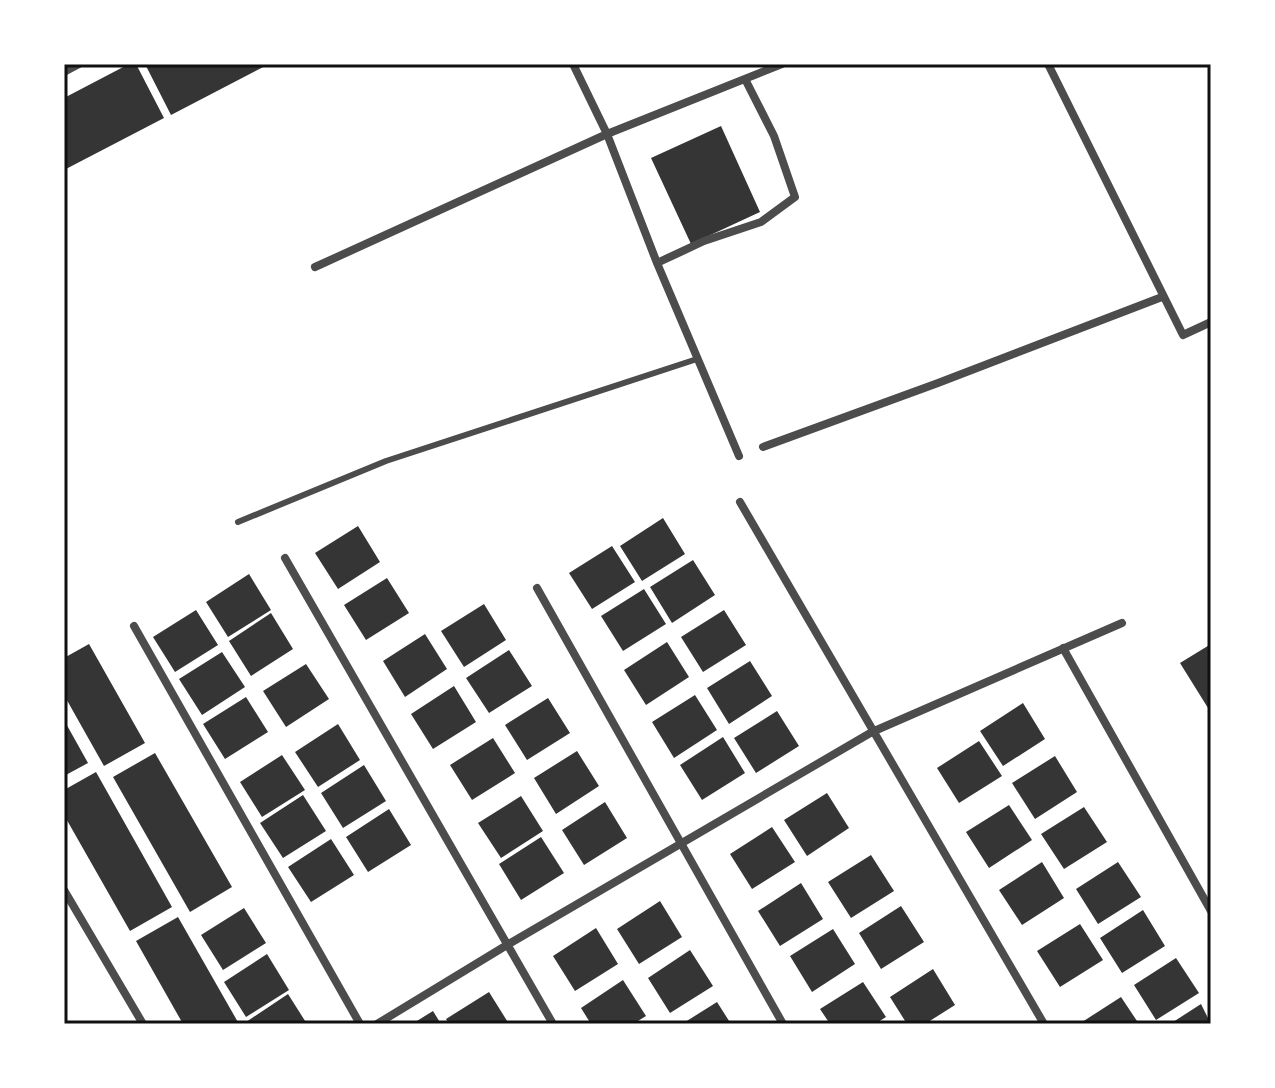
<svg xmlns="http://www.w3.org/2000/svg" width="1275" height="1088" font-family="'Exo 2',sans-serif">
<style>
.building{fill:#353535}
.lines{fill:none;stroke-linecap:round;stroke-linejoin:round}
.service{stroke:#4c4c4c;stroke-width:6}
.minor{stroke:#4c4c4c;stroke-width:8}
.neatline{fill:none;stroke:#111;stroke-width:3}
</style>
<rect width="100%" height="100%" fill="#fff"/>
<path class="building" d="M129,64H136L164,118L64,170V98Z
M145,64H269L171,115Z
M721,126L760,212L691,244L651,158Z
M663,518L685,554L642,581L620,546Z
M358,526L380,562L338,589L315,553Z
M612,546L635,582L592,609L569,573Z
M693,560L715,595L672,623L650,587Z
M249,574L271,610L228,637L206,602Z
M387,578L409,613L366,640L344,605Z
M644,589L666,624L623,651L601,616Z
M484,604L506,640L464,667L441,631Z
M196,610L218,645L175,672L153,637Z
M724,610L746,645L703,672L681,637Z
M271,613L293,649L251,676L229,641Z
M425,634L447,669L405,697L383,661Z
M667,642L689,677L646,705L624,670Z
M89,644L145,743L104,766L64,695V658Z
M1211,644V706L1208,708L1180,663Z
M509,650L532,686L489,713L466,678Z
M222,652L245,687L202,715L179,679Z
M750,661L772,696L729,724L707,688Z
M306,664L329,699L286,727L263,691Z
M454,686L476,722L433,749L411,714Z
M695,695L717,730L674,758L652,722Z
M246,697L268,732L225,759L203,724Z
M548,698L570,733L527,760L505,725Z
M1023,703L1045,739L1003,766L980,731Z
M777,711L799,746L756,773L734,738Z
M64,720L88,763L64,776Z
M338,724L360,760L318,787L295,752Z
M723,737L745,773L702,800L680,765Z
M493,738L515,773L472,800L450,765Z
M979,741L1002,776L959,803L937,768Z
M577,751L599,786L556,814L534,778Z
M155,753L232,887L190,912L113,777Z
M282,755L305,790L262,817L240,782Z
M1055,756L1077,792L1035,819L1012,783Z
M364,765L386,801L343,828L321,793Z
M96,772L172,907L130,931L64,815V790Z
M827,793L849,828L807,856L784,820Z
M303,795L326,831L283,858L260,823Z
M521,796L543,831L501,858L478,823Z
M605,802L627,838L584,865L562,830Z
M1009,805L1032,840L989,868L966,832Z
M1084,807L1107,842L1064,869L1041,834Z
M389,809L411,845L368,872L346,837Z
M772,827L795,862L752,889L730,854Z
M541,837L564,873L521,900L499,864Z
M331,839L354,875L311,902L288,867Z
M871,855L894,891L851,918L828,882Z
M1042,862L1064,898L1022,925L999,890Z
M1118,862L1141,897L1098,924L1076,889Z
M801,883L823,919L780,946L758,911Z
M660,901L682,937L639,964L617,929Z
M901,906L924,942L881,969L859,933Z
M244,908L266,943L223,970L201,935Z
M1143,910L1165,946L1122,973L1100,938Z
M178,917L239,1024H183L136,941Z
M1080,924L1103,960L1060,987L1037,951Z
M596,928L618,964L575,991L553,956Z
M833,929L855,964L812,992L790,956Z
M690,950L713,986L670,1013L648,978Z
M267,954L289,990L246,1017L224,982Z
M1176,958L1199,993L1156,1020L1134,985Z
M933,969L955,1005L925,1024H907L890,997Z
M623,980L646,1016L633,1024H591L581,1008Z
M863,982L886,1017L875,1024H830L820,1009Z
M489,992L509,1024H449L446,1019Z
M288,994L307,1024H247L246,1022Z
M1121,997L1139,1024H1079Z
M717,1002L731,1024H682Z
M1201,1004L1211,1024H1170Z
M433,1011L441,1024H412Z"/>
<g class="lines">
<path class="service" d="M238,522L386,461L697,359"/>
<path class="minor" d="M573,64L607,134L657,263L704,241L761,222L795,197L774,136L745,79
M1048,64L1183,335L1211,322
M64,72L79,64
M657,263L739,456
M315,267L607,134L782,64
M763,447L938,383L1162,297
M740,502L1044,1024
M285,558L553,1024
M537,588L783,1024
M134,626L360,1024
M1063,648L1211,911
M64,890L143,1024
M377,1024L507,945L872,732L1122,623"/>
</g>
<rect width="1275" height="1088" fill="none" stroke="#ffffff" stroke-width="132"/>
<rect x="66" y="66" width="1143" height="956" class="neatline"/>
</svg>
